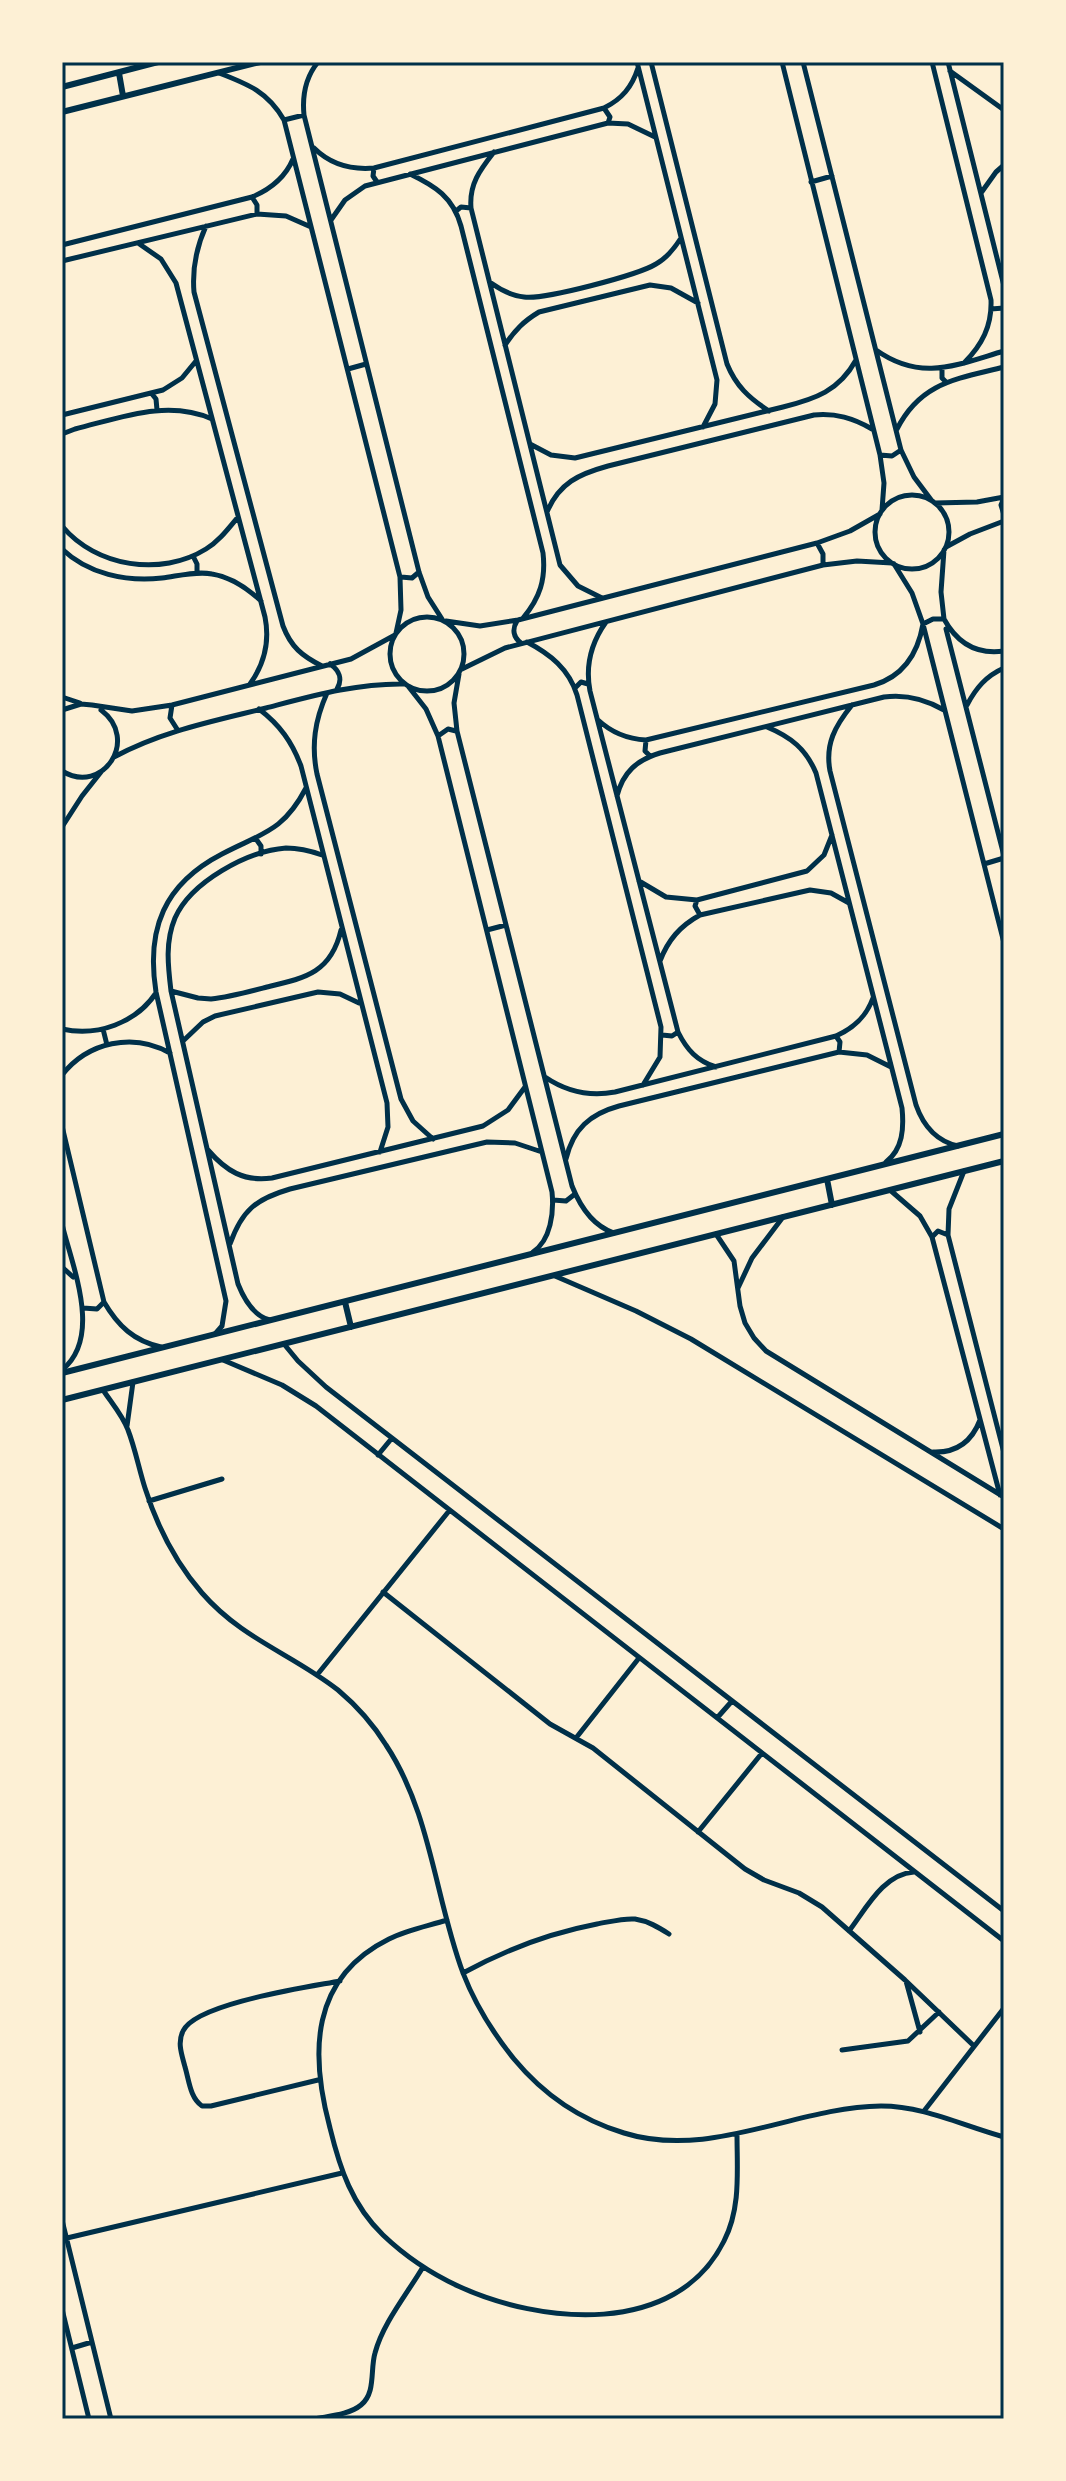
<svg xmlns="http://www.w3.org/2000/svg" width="1066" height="2481" font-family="'Fira Sans Condensed',sans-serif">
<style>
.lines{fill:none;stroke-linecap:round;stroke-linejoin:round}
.minor{stroke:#003049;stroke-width:5}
.tertiary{stroke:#003049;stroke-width:6}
.neatline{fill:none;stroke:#003049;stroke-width:3}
</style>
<rect width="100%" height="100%" fill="#fdf0d5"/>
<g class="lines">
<path class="minor" d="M318,62C305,78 302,95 304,115L419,572L428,597L442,619
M637,62L717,380L715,404L703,427
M651,62L727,364C736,386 749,398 769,411
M782,62L880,455L884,483L882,510
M803,62L901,450L914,477L932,501
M932,62L991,300C992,326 982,345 964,363
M948,62L1004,286
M950,71L1004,110
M219,73C248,84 268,92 284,120L400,577L401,610L396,633
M604,108L610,117L608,123
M284,120L304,115
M314,148C331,165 351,170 374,168L604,108C622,99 632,87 638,68
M494,152C480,170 469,184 471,208L560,565L578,586L602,598
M374,168L373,176L377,182
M410,174C435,186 453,197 461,226L543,553C546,579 540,598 523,618
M811,182L832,176
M981,193L996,172L1004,165
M252,197L257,205V214
M456,211L461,207L471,208
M331,220L345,200L365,186L608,123L628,124L655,137
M206,226C196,248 192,268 194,292L283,626C291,647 302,656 322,666
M138,243L161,259L176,283L265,617C270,642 265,663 250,684
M62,245L252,197C271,189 285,178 293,159
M62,261L257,214L286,216L311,227
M491,283C501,290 512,296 524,297C544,300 638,275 656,264C667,258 674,249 681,238
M991,309L1004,308
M505,345C515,330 524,321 539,312L650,285L671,288L698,303
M876,350C921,382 956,365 1004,351
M942,368V378L946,382
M348,369L366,364
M152,394L156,399L157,410
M62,415L163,390L182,378L196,361
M897,429C921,382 957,379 1004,367
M62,434L75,429C120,418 167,399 212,419
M530,444L551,455L575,458L783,407C815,399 839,391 856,360
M880,455L892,456L901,450
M875 532a37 37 0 1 1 74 0a37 37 0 1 1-74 0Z
M1004,498L1001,505L1004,515
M935,503L977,502L1004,497
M547,512C559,483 579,474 608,466L814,415C836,413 853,418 872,429
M62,526C96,567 161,577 206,549C219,541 228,529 238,517
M817,543L823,554V565
M946,547L970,534L1004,521
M62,549C88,574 126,582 162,578C178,576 196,571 212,574C231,577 247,588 261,601
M193,556L197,564V573
M894,564L912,593L923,624L1004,943
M401,577L412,578L419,572
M390 654a37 37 0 1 1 74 0a37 37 0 1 1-74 0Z
M944,619L941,592L944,550
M446,621L480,626L518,620L817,543L850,531L880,514
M517,621C512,629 513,637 521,643
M606,622C591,643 585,665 590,691L678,1032C687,1050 697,1061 716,1067
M946,629L1004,856
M527,642C550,654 569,669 577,695L661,1027L660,1057L643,1085
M330,664C339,670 343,679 337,689
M462,669L505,648L823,565L857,561L892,563
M459,674L454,703L457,731L572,1186C580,1206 593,1226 614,1233
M408,686L426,709L438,736L552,1192C554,1212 551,1240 533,1252
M575,688L581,682L588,684
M327,693C315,720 311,745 317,774L401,1099L413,1121L433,1139
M62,697L80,703
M92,705L132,711L172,705L351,659L395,635
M172,705L170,718L177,729
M852,705C835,726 825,744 830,771L916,1105C923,1125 936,1141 958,1146
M967,705C976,688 986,676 1004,668
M259,709C280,725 292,742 301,766L387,1103L388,1127L380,1152
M62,710L81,704L92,705
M598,720C612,733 627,739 646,740L874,685C904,676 918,653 923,624L933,619H944C957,643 976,655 1004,651
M767,727C791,737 806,749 816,773L902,1108C904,1128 903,1149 886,1162
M438,736L448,729L456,731
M646,740L645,751L650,756
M114,757C162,731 214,721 266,708C312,696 357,683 405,684
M62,771C103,796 140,739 101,710
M617,796C623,772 637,760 660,753L884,697C906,694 925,699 944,710
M62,827L82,796L101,772
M256,839L261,846V854
M984,864L1004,858
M639,881L666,897L697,900L807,871L824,855L832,835
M697,900L695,906L700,915
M487,930L506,925
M660,961C668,940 680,926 700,915L810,890L831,893L849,903
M171,991L198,998L211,999C230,997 248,992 267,987C305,978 331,973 341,930
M62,1029C97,1037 136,1023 156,993
M103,1029L107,1045
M662,1035L672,1036L678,1032
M836,1036L840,1042L839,1052
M183,1041L203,1022L215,1016L318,992L340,994L359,1003
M62,1075C88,1042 133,1032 170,1053
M545,1077C567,1092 589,1097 615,1092L836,1036C854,1028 866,1017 873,998
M62,1126L104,1302C118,1326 134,1341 161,1347
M208,1150C226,1171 244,1182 272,1178L483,1126L508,1110L525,1087
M566,1159C573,1129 590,1114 619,1106L839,1052L867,1055L891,1067
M964,1171L949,1209L948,1235L1004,1453
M890,1190L920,1216L932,1237L1000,1495
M553,1200L566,1201L575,1194
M62,1224C72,1266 103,1337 62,1370
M716,1234L734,1261L740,1306L745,1323L754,1338L766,1351L1004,1497
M932,1237L938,1231L948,1235
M230,1244C242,1210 256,1199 290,1189L487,1142L515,1143L542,1152
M62,1267L73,1277
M555,1276L636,1311L691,1339L1004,1529
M738,1288L752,1258L783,1217
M83,1308L97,1309L104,1302
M270,1320C253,1316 244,1299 238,1284L171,991C168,966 165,942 175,918C191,882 247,851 286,848C299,848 311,851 322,855
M215,1334L222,1326L226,1301L156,992C146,929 164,884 222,854C262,833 283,832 306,788
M284,1344L298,1361L326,1387L1004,1911
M223,1360L282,1385L316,1406L1004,1941
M103,1390C111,1402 123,1416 128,1430C135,1448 139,1469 145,1488C157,1526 176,1563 202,1593C242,1639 292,1654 338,1690C357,1706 373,1724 386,1745C431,1813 435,1898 463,1973C475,2004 493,2033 514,2059C543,2094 581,2120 624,2133C711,2160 795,2107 881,2106C924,2106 963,2126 1004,2137
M127,1426L133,1382
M933,1452C957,1453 972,1441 980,1420
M378,1455L392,1438
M149,1501L222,1479
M383,1592L550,1724L593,1748L745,1869L764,1880L799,1893L822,1907L905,1980L974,2046
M317,1675L449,1511
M717,1718L732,1701
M576,1738L639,1658
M698,1832L762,1753
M447,1920C428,1926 407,1930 389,1939C310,1978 310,2054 330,2128C340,2169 352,2205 383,2235C405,2256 430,2273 458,2286C540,2324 676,2338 724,2241C741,2208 737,2171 737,2134
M849,1931C866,1909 883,1874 914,1872
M463,1973C505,1950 550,1933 597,1924C609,1922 623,1918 635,1919C648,1921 658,1927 669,1934
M906,1981L920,2032
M842,2050L908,2041L939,2012
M318,2080L211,2106H202C190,2098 189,2080 185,2067C182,2055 177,2043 183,2031C196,2003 309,1987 340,1981
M924,2111L1004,2008
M62,2220L111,2419
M67,2238L342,2173
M62,2309L89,2419
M72,2348L92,2342
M314,2419C328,2416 349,2415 361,2405C376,2393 370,2370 375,2353C383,2323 407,2294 423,2267"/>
<path class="tertiary" d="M119,73L123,96
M62,87L158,62
M62,112L260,62
M827,1179L832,1205
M345,1302L351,1327
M62,1373L1004,1134
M62,1400L1004,1161"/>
</g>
<rect width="1066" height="2481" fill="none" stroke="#fdf0d5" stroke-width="128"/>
<rect x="64" y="64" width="938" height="2353" class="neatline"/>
</svg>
